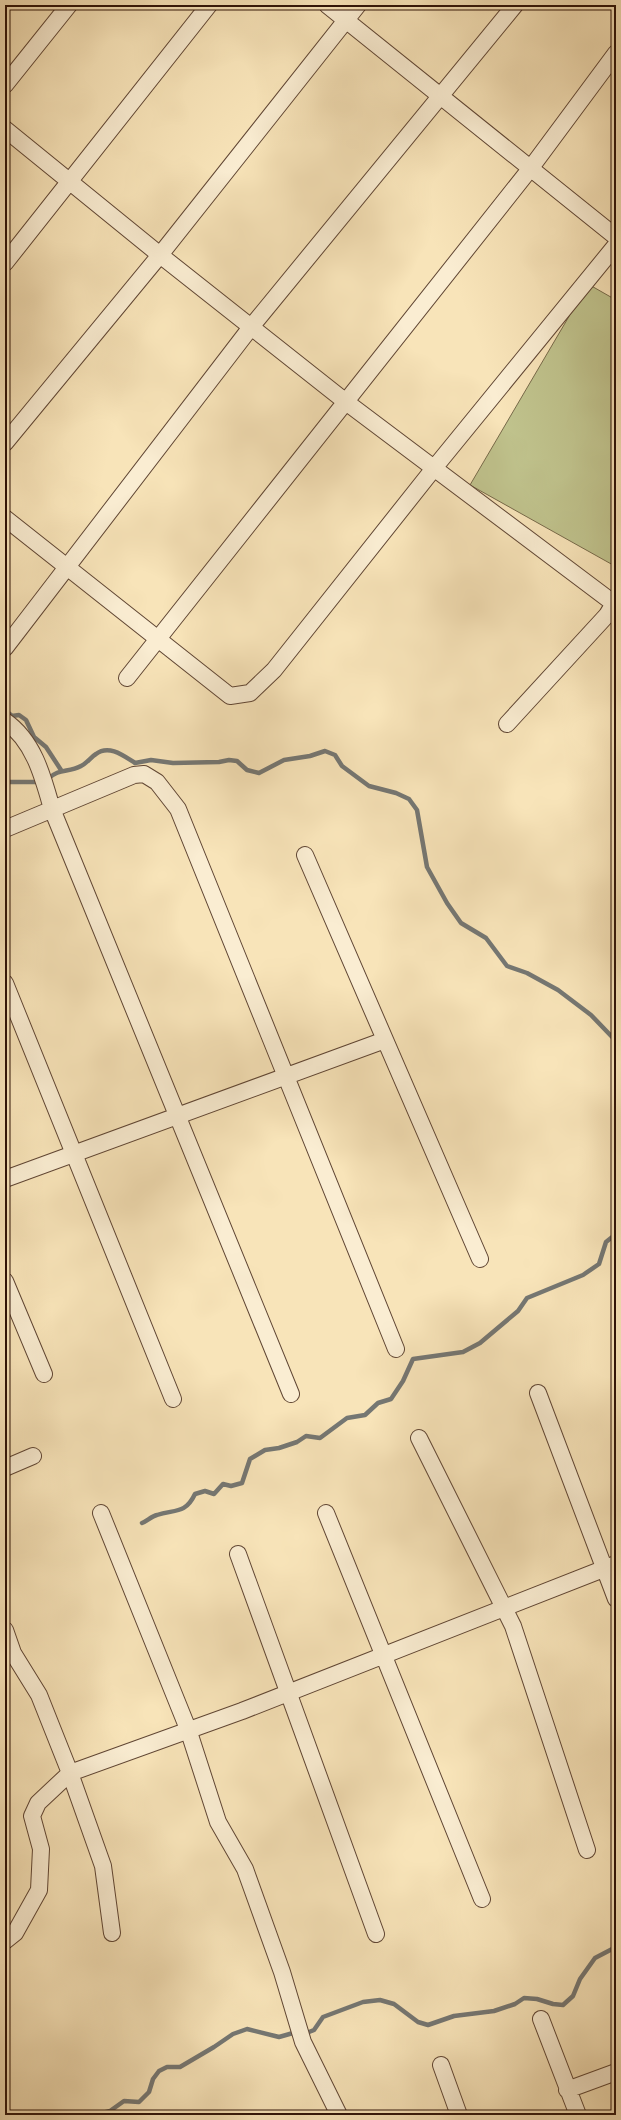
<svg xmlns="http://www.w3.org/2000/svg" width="621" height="2120" font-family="'IM FELL Double Pica',serif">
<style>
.green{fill:#c0c38d;stroke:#776a4a}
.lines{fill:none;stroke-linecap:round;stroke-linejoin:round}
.stream{stroke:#757773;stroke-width:4.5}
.street-casing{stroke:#604634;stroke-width:18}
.street{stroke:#faedd2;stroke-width:16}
</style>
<rect width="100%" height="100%" fill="#f8e4b9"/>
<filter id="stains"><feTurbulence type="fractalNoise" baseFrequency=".005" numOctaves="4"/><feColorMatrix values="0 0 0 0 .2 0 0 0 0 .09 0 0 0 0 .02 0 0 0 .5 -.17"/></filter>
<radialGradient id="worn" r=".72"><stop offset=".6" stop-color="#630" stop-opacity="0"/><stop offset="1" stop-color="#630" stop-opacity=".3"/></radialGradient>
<path class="green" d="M588,284L616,300V560L613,565L470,485Z"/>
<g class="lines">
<path class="stream" d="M5,710L12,716L19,715L26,720L34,737L46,747L61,770
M48,779C59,768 68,773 81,766C87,763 91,757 96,754C109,744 124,756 135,763L151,760L173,763L219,762L229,760L237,761L247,770L259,773L284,760L310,756L325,751L335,755L342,766L369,786L396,793L409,799L417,810L427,867L447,903L461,923L486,938L507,966L527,973L558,990L591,1015L616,1041
M5,782H41
M142,1523C147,1521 152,1516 157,1515C174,1509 185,1515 195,1494L205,1491L214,1494L223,1484L231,1486L242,1483L250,1459L265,1450L279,1448L297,1442L306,1436L320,1438L347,1418L365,1415L378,1403L391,1399L403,1381L413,1359L463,1352L480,1343L518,1311L527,1298L583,1275L599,1264L606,1242L616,1234
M309,2032L314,2030L323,2017L363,2002L380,2000L394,2004L418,2022L428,2025L454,2016L494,2011L515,2004L524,1998L537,1999L553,2004L563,2005L573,1996L580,1979L595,1958L616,1947
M95,2115L110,2111L124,2101L139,2102L149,2092L153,2079L159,2071L167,2067H180L214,2047L233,2034L247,2029L279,2037L293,2033"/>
<g class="street-casing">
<path id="street" d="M327,5L616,237
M5,85L69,5
M5,129L160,255L346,402L616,605
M5,263L209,5
M5,443L160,255L358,5
M5,518L230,696L250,693L274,670L435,467L616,245
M5,648L251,327L515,5
M127,678L530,169L616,53
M5,721C34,741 43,777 52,809L291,1394
M507,724L607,615L616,600
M5,829L134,775L144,774L157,782L178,809L396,1349
M305,855L480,1259
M5,983L173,1399
M5,1179L385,1040
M5,1281L44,1374
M538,1393L616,1599
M419,1438L513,1626L587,1850
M5,1468L33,1456
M101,1513L188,1729L218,1822L245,1869L282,1972L303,2042L339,2115
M326,1513L482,1899
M238,1554L376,1934
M5,1630L13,1653L39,1695L70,1773L103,1866L112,1933
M5,1941L15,1933L39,1890L41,1849L32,1816L38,1803L70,1773L242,1711L616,1564
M541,2019L578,2115
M441,2065L459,2115
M567,2090L616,2072"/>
</g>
<use href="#street" class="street"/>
</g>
<rect width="621" height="2120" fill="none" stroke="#f8e4b9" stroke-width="20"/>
<rect x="6" y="6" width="609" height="2108" fill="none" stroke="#2e1207" stroke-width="2"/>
<rect x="10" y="10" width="601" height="2100" fill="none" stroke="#2e1207"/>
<rect width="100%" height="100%" filter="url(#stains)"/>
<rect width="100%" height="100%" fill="url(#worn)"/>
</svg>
